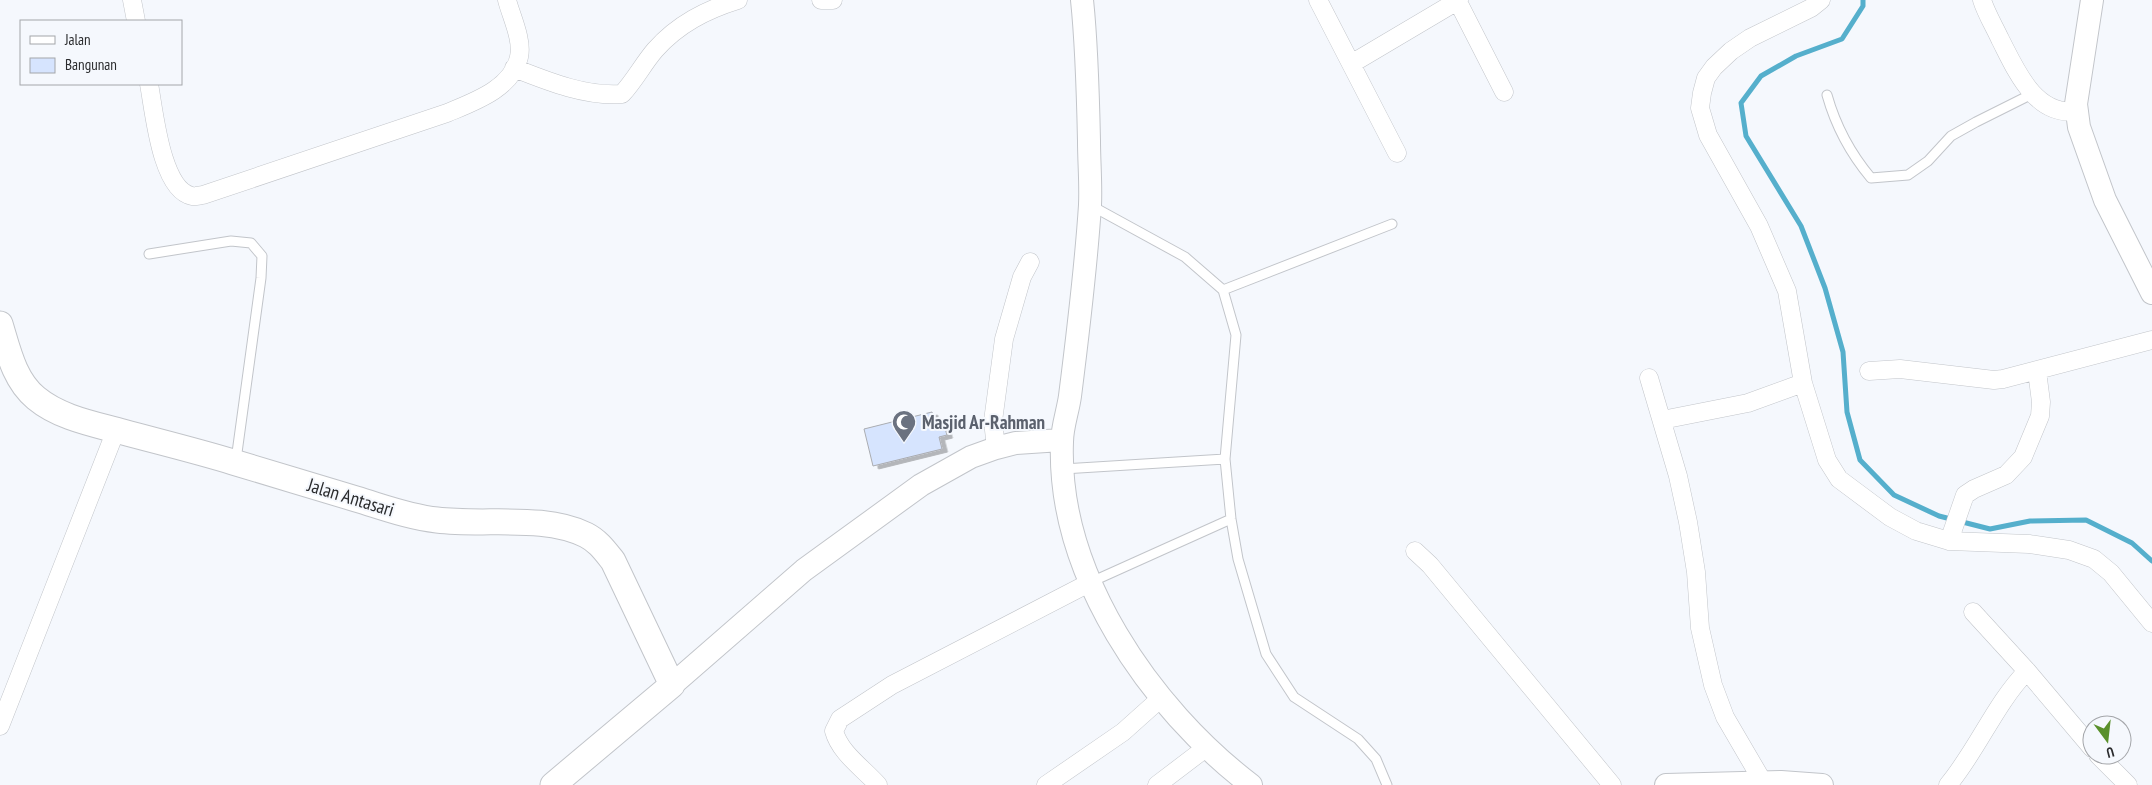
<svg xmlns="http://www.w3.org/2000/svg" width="2152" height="785" font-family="'PT Sans Narrow',sans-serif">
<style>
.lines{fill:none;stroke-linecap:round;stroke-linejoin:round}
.stream{stroke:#55afcc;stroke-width:5}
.building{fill:#d6e4fe;stroke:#aaacb1;filter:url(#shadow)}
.service-casing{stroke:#c2c5ca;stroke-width:11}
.minor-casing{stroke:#c2c5ca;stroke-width:19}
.tertiary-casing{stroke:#c2c5ca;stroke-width:24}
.secondary-casing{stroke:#c2c5ca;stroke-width:27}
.service{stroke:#fff;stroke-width:9}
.minor{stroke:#fff;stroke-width:18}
.tertiary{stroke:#fff;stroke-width:22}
.secondary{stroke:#fff;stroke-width:25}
.labels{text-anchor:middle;stroke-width:4;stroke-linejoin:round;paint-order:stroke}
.worship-label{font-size:19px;font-weight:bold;fill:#5b616d;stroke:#f5f8fd;text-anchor:start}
.street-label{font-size:19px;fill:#2a2b2d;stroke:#f5f8fd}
</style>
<defs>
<filter id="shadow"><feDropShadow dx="5.5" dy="3" stdDeviation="0" flood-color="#0004"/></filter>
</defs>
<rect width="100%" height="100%" fill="#f5f8fd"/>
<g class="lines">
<path class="stream" d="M1863,0V6L1842,39L1796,56L1761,76L1741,103L1746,136L1801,226L1825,288L1843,352L1847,412L1860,460L1894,495L1939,516L1990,529L2030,521L2086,520L2132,543L2152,561"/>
</g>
<path class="building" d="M932,412L935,424L943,422L947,435L939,437L942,449L873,466L864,429Z"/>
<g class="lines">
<g class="service-casing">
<path id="service" d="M1827,95C1836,127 1850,153 1871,178L1908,175L1928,161L1951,136L1976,122L2032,94
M1090,205L1185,257L1223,290L1236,335L1225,459L1231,519L1238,559L1266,654L1294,697L1358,739L1376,759L1387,785
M149,254L231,241L251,243L262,256L261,278L236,460
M1223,290L1392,224
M1063,469L1225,459
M1091,582L1231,519"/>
</g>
<g class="minor-casing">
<path id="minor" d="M132,0L136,21
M821,0H833
M1318,0L1397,153
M1457,0L1504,92
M1821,0L1811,8L1750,38L1731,51L1714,67L1706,78L1702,93L1700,108L1708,135L1759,226L1787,291L1803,383L1827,460L1839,479L1890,517L1916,531L1949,541L2029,544L2069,550L2094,559L2111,573L2152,623
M1982,0C1986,13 1994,26 2000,39C2016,70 2035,117 2077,111
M1351,64L1459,0
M514,68C547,81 586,97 622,94C635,80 643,64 655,50C678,24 706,10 738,0
M149,84C154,110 161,190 192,196C195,197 200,195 203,195L447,113C473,102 512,89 519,57C523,40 511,16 507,0
M1869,371L1900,369L1994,380L2003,379L2152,340
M1649,378L1678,476L1688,522L1696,572L1700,628L1713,685L1725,717L1763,782
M1662,420L1748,403L1803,383
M996,448L993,421L1004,339L1022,277L1030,262
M1949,541L1965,495L1974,489L2006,475L2023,457L2040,416L2041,402L2037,371
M1415,551L1430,565L1612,785
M1973,612L2027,671
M0,726L116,430
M2098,755L2128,785
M878,785C863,768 840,753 834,731L840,719L892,685L1091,582
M1046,785L1123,732L1161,698
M1157,785L1207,747
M1948,785C1978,749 1995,704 2027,671L2092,748"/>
</g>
<g class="tertiary-casing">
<path id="tertiary" d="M1082,0C1087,47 1088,94 1089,141C1089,162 1091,183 1090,205C1086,267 1078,333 1070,396C1068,411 1062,427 1062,442C1057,574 1150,708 1251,785
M2092,0L2076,104L2079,127L2105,200L2152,293
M672,685L804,570L921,485L971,457L996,448L1016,443L1061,440
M1666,785L1781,782L1822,785"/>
</g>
<g class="secondary-casing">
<path id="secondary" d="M0,324C8,350 14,380 36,398C60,418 94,424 123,432C160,442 197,451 233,462C274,474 315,487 356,499C383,507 409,517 437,520C484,526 544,514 586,535C598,541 605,551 613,561L672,685L553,785"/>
</g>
<use href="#service" class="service"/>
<use href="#minor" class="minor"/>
<use href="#tertiary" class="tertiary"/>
<use href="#secondary" class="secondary"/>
</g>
<defs>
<g id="mosque-pin" transform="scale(1.25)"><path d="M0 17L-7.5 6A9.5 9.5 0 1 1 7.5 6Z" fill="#6b7280" stroke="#f5f8fd"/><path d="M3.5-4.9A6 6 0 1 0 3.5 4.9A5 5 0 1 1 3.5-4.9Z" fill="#fff"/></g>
</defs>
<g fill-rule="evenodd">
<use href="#mosque-pin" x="904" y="422"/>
</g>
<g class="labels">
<g class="worship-label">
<text x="922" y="429">Masjid Ar-Rahman</text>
</g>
<g class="street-label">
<text transform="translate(351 497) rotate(17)" y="7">Jalan Antasari</text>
</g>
</g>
<rect x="20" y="20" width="162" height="65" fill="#f5f8fd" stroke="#a4a6aa"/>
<rect x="30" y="36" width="25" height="8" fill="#ffffff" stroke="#a4a6aa"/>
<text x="65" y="45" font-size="15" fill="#2a2b2d">Jalan</text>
<rect x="30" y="58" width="25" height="15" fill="#d6e4fe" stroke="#a4a6aa"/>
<text x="65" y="70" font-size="15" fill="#2a2b2d">Bangunan</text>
<g transform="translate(2107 740) rotate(165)"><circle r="24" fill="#f5f8fd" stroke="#a4a6aa"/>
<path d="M0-4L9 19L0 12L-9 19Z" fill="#5a902b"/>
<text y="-8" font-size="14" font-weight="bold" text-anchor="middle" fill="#2a2b2d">U</text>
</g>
</svg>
